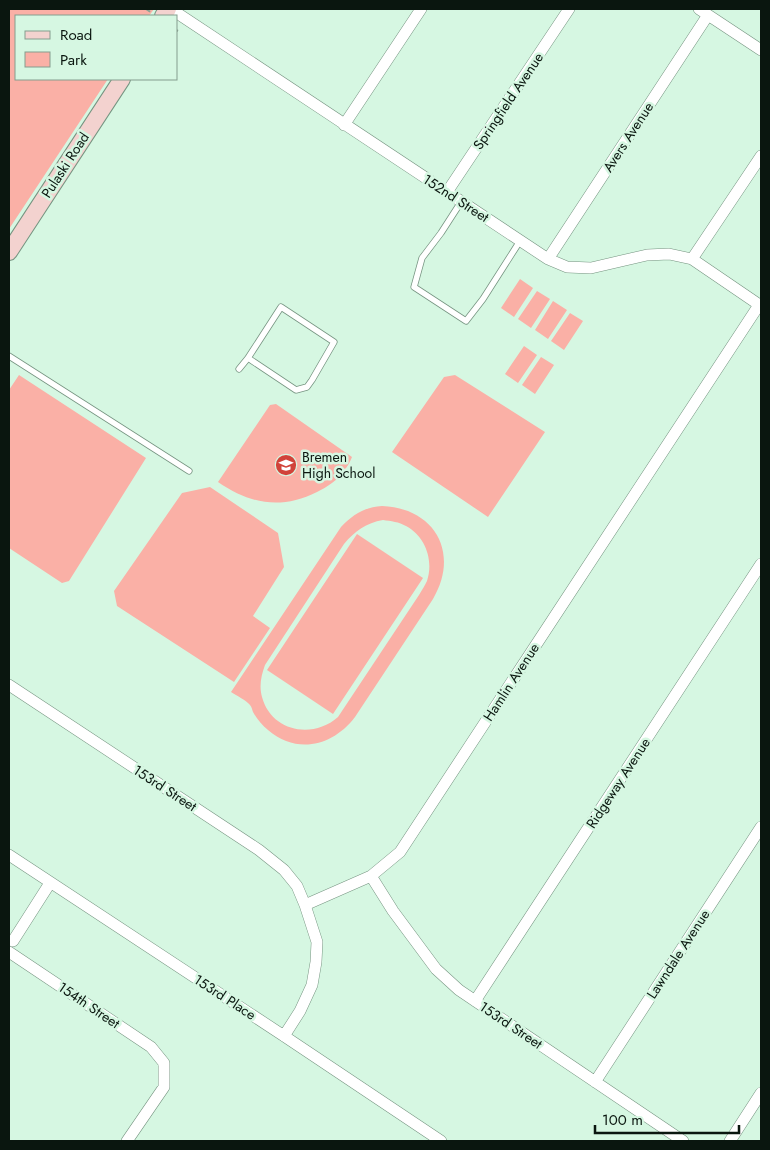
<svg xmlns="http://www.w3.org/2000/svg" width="770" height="1150" font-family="Jost,sans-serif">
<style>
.green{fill:#fab0a6;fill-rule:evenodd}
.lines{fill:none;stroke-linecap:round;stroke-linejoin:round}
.service-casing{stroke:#769481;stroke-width:7}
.minor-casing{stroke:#769481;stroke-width:12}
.secondary-casing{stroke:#769481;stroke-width:18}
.path{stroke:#8aa393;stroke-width:2;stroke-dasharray:5 2.5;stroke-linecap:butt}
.service{stroke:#fff;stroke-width:5.5}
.minor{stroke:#fff;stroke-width:11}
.secondary{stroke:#f3d2cf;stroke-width:16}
.labels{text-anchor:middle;stroke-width:5;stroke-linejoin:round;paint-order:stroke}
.street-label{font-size:14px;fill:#0a160f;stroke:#d6f7e2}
.poi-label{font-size:14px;fill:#0a160f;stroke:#d6f7e2;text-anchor:start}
</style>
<rect width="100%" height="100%" fill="#d6f7e2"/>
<path class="green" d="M9,9H154L149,16H16V79H108L9,229Z
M520,279L533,288L514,317L501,308Z
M537,291L550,299L531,328L518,319Z
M553,301L567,310L548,339L535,330Z
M570,313L583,321L564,350L551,341Z
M524,346L537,355L518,383L505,374Z
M541,357L554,365L535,394L522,385Z
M19,375L146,458L69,581L62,583L9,548V390Z
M455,375L545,432L488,517L392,452L444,377Z
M276,404L352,457C350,462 347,467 344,471C338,480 327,487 317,492C281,510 250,504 218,482L270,405Z
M210,487L278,533L284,567L253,616L270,628L234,682L117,606L114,591L182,493Z
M382,506C435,508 460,553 433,599L355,717C333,746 297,755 268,730C262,725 257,719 253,712C252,710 252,707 250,705C246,700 237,696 231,692L341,527C352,515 365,507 382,506ZM383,520C391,521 399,522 406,526C425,536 434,560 427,581C425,585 422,590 419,595L338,717C312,740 271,731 262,697C259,686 261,676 265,665L344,544C355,531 366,523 383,520Z
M357,534L423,578L333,714L267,670Z"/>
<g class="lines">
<g class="service-casing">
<path id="service" d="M461,202L441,233L422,258L414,287L466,321L483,299L520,241
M9,356L189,471
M239,369L248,358L281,307L334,342L312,380L307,387L296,390L248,358"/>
</g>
<g class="minor-casing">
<path id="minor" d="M171,9L548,259L567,267L591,268L647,255L669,254L692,259L761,306
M699,9L761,50
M344,125L421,9
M447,192L569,9
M548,259L708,15
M692,259L761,156
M9,685L259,850L284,870L297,886L305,905L317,942L316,962L312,985L300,1011L284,1036
M9,855L284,1036L441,1141
M371,876L393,911L436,969L459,990L683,1141
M305,905L371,876L400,852L759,305
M13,941L50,883
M9,952L151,1047L164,1063V1087L127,1141
M475,1001L761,564
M595,1082L761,827
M730,1141L761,1093"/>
</g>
<g class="secondary-casing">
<path id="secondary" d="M163,16L168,9
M9,252L122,79"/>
</g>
<path class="path" d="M146,9L152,13
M176,30L178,31"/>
<use href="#service" class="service"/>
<use href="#minor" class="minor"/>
<use href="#secondary" class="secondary"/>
</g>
<defs>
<g id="school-disc" transform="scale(1.125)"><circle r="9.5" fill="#d1433a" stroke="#d6f7e2"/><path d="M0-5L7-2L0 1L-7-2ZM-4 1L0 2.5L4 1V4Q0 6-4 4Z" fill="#fff"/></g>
</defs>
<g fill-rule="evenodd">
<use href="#school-disc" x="286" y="465"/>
</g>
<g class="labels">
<g class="street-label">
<text transform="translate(508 101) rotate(-56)" y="5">Springfield Avenue</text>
<text transform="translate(628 137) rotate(-57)" y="5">Avers Avenue</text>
<text transform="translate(65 165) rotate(-57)" y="5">Pulaski Road</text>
<text transform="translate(456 198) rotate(33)" y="5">152nd Street</text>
<text transform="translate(511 682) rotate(-57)" y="5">Hamlin Avenue</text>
<text transform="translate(618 783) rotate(-57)" y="5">Ridgeway Avenue</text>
<text transform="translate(165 788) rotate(33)" y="5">153rd Street</text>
<text transform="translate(678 954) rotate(-57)" y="5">Lawndale Avenue</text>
<text transform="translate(225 997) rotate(33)" y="5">153rd Place</text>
<text transform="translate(89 1005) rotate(34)" y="5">154th Street</text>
<text transform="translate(511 1025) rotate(34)" y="5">153rd Street</text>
</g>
<g class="poi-label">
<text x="302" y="462">Bremen<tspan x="302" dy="16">High School</tspan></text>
</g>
</g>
<rect width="770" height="1150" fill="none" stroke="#0a160f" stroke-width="20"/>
<rect x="15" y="15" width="162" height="65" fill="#d6f7e2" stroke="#849d8e"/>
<rect x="25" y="31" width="25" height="8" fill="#f3d2cf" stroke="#849d8e"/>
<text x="60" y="40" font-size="15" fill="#0a160f">Road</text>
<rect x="25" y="52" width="25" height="15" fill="#fab0a6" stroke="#849d8e"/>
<text x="60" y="65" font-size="15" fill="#0a160f">Park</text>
<path d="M595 1125v8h144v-8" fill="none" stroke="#0a160f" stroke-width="2.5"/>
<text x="602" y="1125" font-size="15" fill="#0a160f" stroke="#d6f7e2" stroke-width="4" paint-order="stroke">100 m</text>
</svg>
